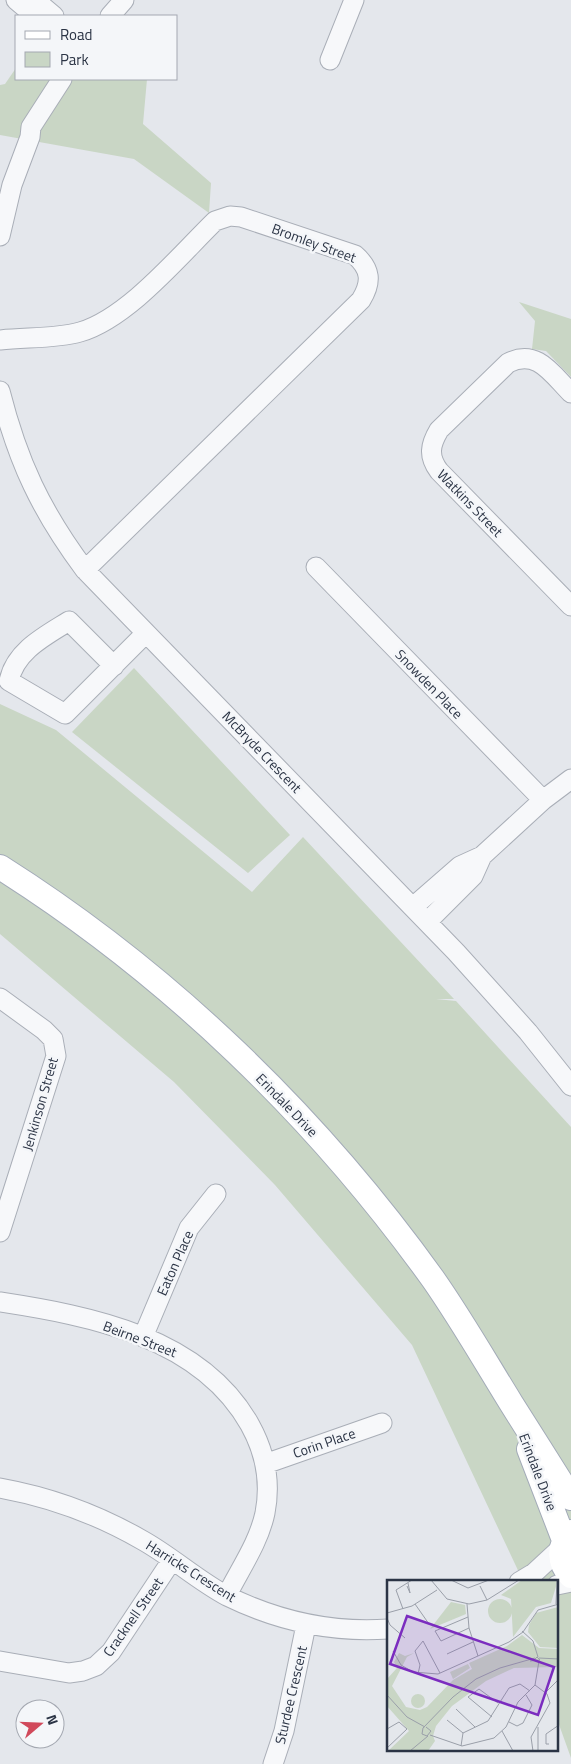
<svg xmlns="http://www.w3.org/2000/svg" width="571" height="1764" font-family="'Titillium Web',sans-serif">
<style>
.green{fill:#c9d6c5}
.lines{fill:none;stroke-linecap:round;stroke-linejoin:round}
.minor-casing{stroke:#a9aeb7;stroke-width:21}
.major-casing{stroke:#a3abb8;stroke-width:26}
.minor{stroke:#f7f8fa;stroke-width:19}
.major{stroke:#fff;stroke-width:24}
.labels{text-anchor:middle;stroke-width:5;stroke-linejoin:round;paint-order:stroke}
.street-label{font-size:14px;fill:#2b3445;stroke:#f4f6f9}
.inset-road{fill:none;stroke:#9a9fa9;stroke-width:1}
.view{fill:#7b2cbf;fill-opacity:0.15;stroke:#7b2cbf;stroke-width:2.5}
.inset-edge{fill:none;stroke:#2b3445;stroke-width:2.5}
</style>
<rect width="100%" height="100%" fill="#e4e7ec"/>
<path class="green" d="M16,68V79H147L143,124L211,183L209,213L134,159L0,135V85L5,84Z
M519,302L571,319V377L546,351L532,349L535,321Z
M134,668L290,835L248,873L72,732Z
M0,704L56,730L252,892L303,837L454,999H436L456,1001L571,1127V1758L557,1719V1582L523,1581L412,1345L275,1185L174,1082L0,934Z"/>
<g class="lines">
<g class="minor-casing">
<path id="minor" d="M16,0L35,16
M35,0L54,16
M110,16L124,0
M330,60L354,0
M0,236L12,185L30,137L31,127L62,79
M0,340C26,337 55,339 80,332C128,318 179,256 215,221L230,216L241,217L355,255C371,269 372,282 361,300L85,570
M0,391C18,462 41,511 85,570L456,952L528,1032L571,1086
M571,393C552,374 537,348 508,363L439,430C430,445 428,456 439,471L571,606
M316,567L543,800
M114,666L69,621C45,636 15,651 9,681L65,714L146,633
M413,907L460,866L482,856L543,800L571,779
M427,922L473,876L482,856
M0,998L44,1030L53,1039L56,1056L0,1232
M0,1302C91,1316 201,1337 250,1425C265,1452 271,1482 265,1513C259,1542 240,1569 227,1595
M143,1337L189,1228L216,1194
M265,1464L382,1423
M0,1488C50,1497 97,1514 142,1540C171,1556 197,1580 227,1596C278,1621 332,1633 388,1629
M519,1582L534,1573L561,1548
M557,1585L571,1582
M0,1661L69,1673L83,1671L96,1666L111,1652L172,1560
M273,1764L284,1731L306,1625"/>
</g>
<g class="major-casing">
<path id="major" d="M0,867C169,974 316,1116 433,1279C461,1319 485,1361 511,1403C531,1435 551,1466 571,1498
M529,1449L564,1540
M571,1532C558,1545 558,1563 571,1576"/>
</g>
<use href="#minor" class="minor"/>
<use href="#major" class="major"/>
</g>
<g class="labels">
<g class="street-label">
<text transform="translate(314 243) rotate(20)" y="5">Bromley Street</text>
<text transform="translate(470 503) rotate(46)" y="5">Watkins Street</text>
<text transform="translate(429 684) rotate(46)" y="5">Snowden Place</text>
<text transform="translate(262 752) rotate(46)" y="5">McBryde Crescent</text>
<text transform="translate(40 1104) rotate(-74)" y="5">Jenkinson Street</text>
<text transform="translate(287 1105) rotate(46)" y="5">Erindale Drive</text>
<text transform="translate(175 1263) rotate(-66)" y="5">Eaton Place</text>
<text transform="translate(140 1339) rotate(21)" y="5">Beirne Street</text>
<text transform="translate(324 1443) rotate(-19)" y="5">Corin Place</text>
<text transform="translate(538 1472) rotate(69)" y="5">Erindale Drive</text>
<text transform="translate(191 1571) rotate(32)" y="5">Harricks Crescent</text>
<text transform="translate(133 1617) rotate(-55)" y="5">Cracknell Street</text>
<text transform="translate(291 1695) rotate(-77)" y="5">Sturdee Crescent</text>
</g>
</g>
<g transform="translate(387 1580)">
<rect width="171" height="171" fill="#e4e7ec"/>
<path d="M135,0H171L164,23L149,27L126,57L124,19L114,15ZM101 31a12 12 0 1 1 24 0a12 12 0 1 1-24 0ZM64,22L78,25L79,34L43,49ZM171,27V68L153,67L141,52L142,45L149,33ZM135,55L152,68L171,69V87L127,88L99,101L65,126L49,146L46,156L48,161L41,171H1L22,151L0,126V99L10,88L7,82L12,73L18,76L27,73L20,77L5,106L19,127L33,130L40,127L66,100L85,89L82,83L120,66ZM81,84L83,88L66,99L63,92ZM24 121a7 7 0 1 1 14 0a7 7 0 1 1-14 0Z" fill="#c9d6c5"/>
<path class="inset-road" d="M44,0L60,19L82,24L100,20L132,0M64,0L81,8L102,0M20,6L23,13L21,3M93,6L100,20M28,24L42,44M80,24L82,48L91,76M169,24L170,0M16,29L9,10L25,0M0,33L25,26L50,10M81,37L48,51L54,61L82,48M0,38L3,45L18,58M135,51L146,61L151,77M6,71L14,85L26,92L51,94L122,62L136,52L151,30L172,24M60,74L86,62M152,78L172,79M143,81L153,80L150,77L148,79M31,94L33,85L28,71L36,61L53,93M159,112L172,99M0,115L20,137L38,147M69,129L88,147M105,137L81,117L92,109L111,123M60,140L76,153M122,142L130,146L136,143L145,125L139,115M39,147L44,151L40,156L35,154L36,148L66,117L89,99L113,88L148,78M151,147V171M0,149L12,142L20,149L0,168M115,151L126,171M43,155L75,166L107,158L119,147L131,122L148,105L152,81M162,164H159V154L172,145M74,166L76,153L101,141L122,108L133,104L143,111M23,171L41,156M146,171L144,157L163,123L160,114L148,105"/>
<path class="view" d="M20,36L167,87L151,135L3,84Z"/>
<rect width="171" height="171" class="inset-edge"/>
</g>
<rect x="15" y="15" width="162" height="65" fill="#f4f6f9" stroke="#a4a8b1"/>
<rect x="25" y="31" width="25" height="8" fill="#ffffff" stroke="#a4a8b1"/>
<text x="60" y="40" font-size="15" fill="#2b3445">Road</text>
<rect x="25" y="52" width="25" height="15" fill="#c9d6c5" stroke="#a4a8b1"/>
<text x="60" y="65" font-size="15" fill="#2b3445">Park</text>
<g transform="translate(40 1724) rotate(71)"><circle r="24" fill="#f4f6f9" stroke="#a4a8b1"/>
<path d="M0-4L9 19L0 12L-9 19Z" fill="#d1495b"/>
<text y="-8" font-size="14" font-weight="bold" text-anchor="middle" fill="#2b3445">N</text>
</g>
</svg>
